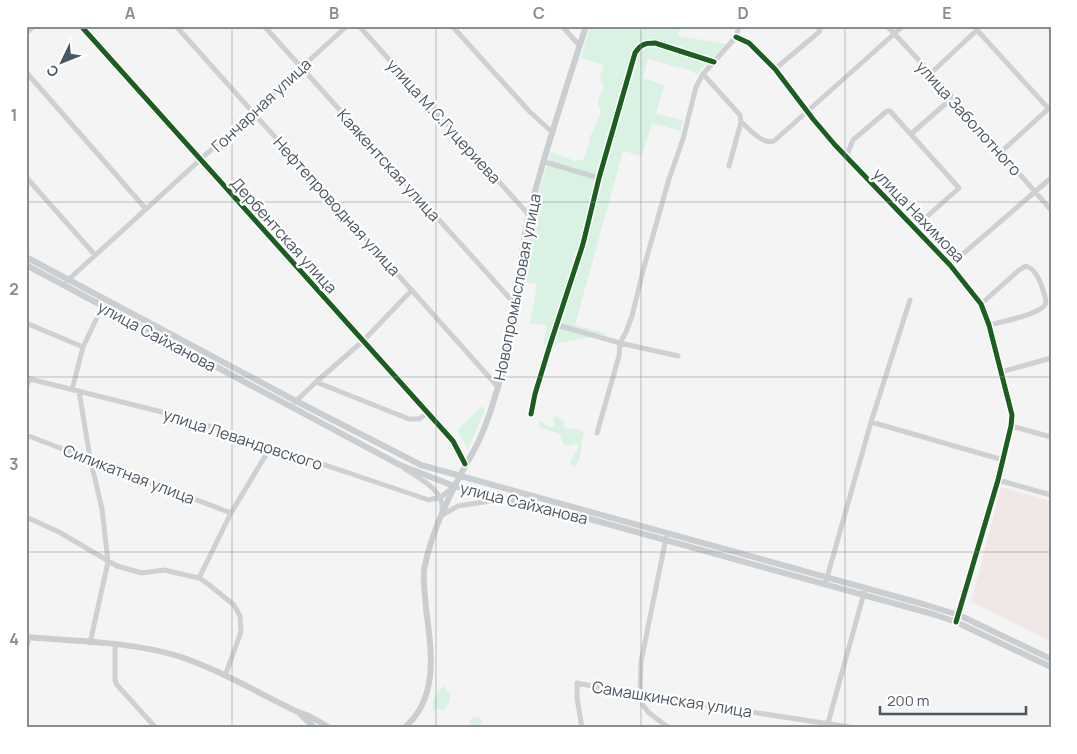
<svg xmlns="http://www.w3.org/2000/svg" width="1077" height="754" font-family="Manrope,sans-serif">
<style>
.medical{fill:#f1e7e6}
.green{fill:#d9f2e3}
.lines{fill:none;stroke-linecap:round;stroke-linejoin:round}
.minor{stroke:#ced0d2;stroke-width:5}
.major{stroke:#caced1;stroke-width:6}
.cycleway-casing{stroke:#fff;stroke-width:8}
.cycleway{stroke:#1b5e20;stroke-width:5}
.grid{fill:none;stroke:#868d94;stroke-width:1;stroke-opacity:0.55}
.labels{text-anchor:middle;stroke-width:4.5;stroke-linejoin:round;paint-order:stroke}
.street-label{font-size:16px;fill:#4a5661;stroke:#fff}
.neatline{fill:none;stroke:#868d94;stroke-width:2}
.grid-label{font-size:16px;text-anchor:middle;font-weight:bold;fill:#868d94}
</style>
<rect width="100%" height="100%" fill="#f4f4f4"/>
<path class="medical" d="M1001,487L1051,501V641L971,602Z"/>
<path class="green" d="M590,26H680L678,36L727,44L702,68L697,75L692,71L648,59L643,78L664,85L656,114L683,120L681,131L652,123L642,156L623,151L575,325L608,334L543,346L547,326L530,323L537,284L521,282L532,215L551,152L575,161L583,160L590,141V136L594,130L601,111C595,101 600,97 604,88L600,77L604,65L581,58Z
M482,406L485,410L468,449L457,430Z
M556,416L564,422V427C570,429 578,428 584,432C580,443 584,459 573,468L570,461L578,448V445L575,444L568,446L562,443L560,434C553,431 543,430 538,425L540,421L550,427H555L553,419Z
M445,686L447,691L450,693V701L444,710L438,709L434,712C429,702 437,690 445,686Z
M479,717L482,721L481,725L479,728L471,725L469,722L473,718Z"/>
<g class="lines">
<path class="minor" d="M81,26L453,441L465,464
M176,26L498,387
M264,26L515,304
M359,26L529,215
M452,26L529,111L553,133
M562,26L580,46
M887,26L931,73L1051,210
M1048,26L1051,29
M26,33L34,26
M736,37L749,43L775,69L813,119L835,145L950,265L981,304L989,325L1012,415L1011,426L998,480L958,617
M775,69L819,32L820,30L817,26
M26,72L146,209
M931,73L977,30L1047,107V110L1001,152
M703,74L740,115L741,122L729,166
M741,122C750,129 762,145 774,141L903,26
M911,134L952,98
M846,157L853,140L887,111H890L959,188L914,228
M545,162L599,178
M26,177L95,255
M950,265L1051,178
M67,281L347,26
M981,304L1019,270L1026,266C1035,269 1039,278 1042,287C1043,291 1046,298 1046,302C1045,314 1000,322 989,325
M26,323L83,347
M557,325L620,343L626,332L632,316L644,267L669,179L683,139L696,87L703,74L736,37L739,26
M1001,372L1051,358
M26,378L182,417L429,500L441,497L453,487
M316,382L409,419H419L428,413
M26,387L30,379
M72,390L83,347L102,307
M79,391L90,458L102,509L108,562L90,643
M295,402L316,382L363,341L412,290
M531,414L535,394L549,348L583,244L599,178L635,53C641,44 645,43 655,43L714,62
M871,422L1003,460
M1011,426L1051,437
M597,433L619,356L620,343L678,356
M26,435L231,513
M405,469C420,479 444,490 442,510
M998,480L1051,495
M442,515L458,506L503,499
M26,517L59,532L117,566L142,573L164,570L199,578L208,584L234,605L240,616L241,632L225,676
M666,538L641,662L640,695L643,705L648,712L669,728
M199,578L231,513L270,448
M826,581L871,422L910,300
M115,645V680L117,685L156,728
M26,650L29,638
M828,723L864,593
M582,728L577,698V683L640,695L856,728"/>
<path class="major" d="M26,257L296,401L421,465L923,604L959,615L1051,659
M26,265L400,465L454,486L586,518L936,615L956,622L1051,667
M26,637C75,641 135,642 181,657C222,671 260,694 298,712L309,716L327,726
M301,715L315,728
M404,728C440,698 431,649 426,608C425,595 423,583 424,570C431,530 453,487 473,452C487,427 495,397 503,370C517,320 517,265 529,214C545,151 566,88 586,26"/>
<g class="cycleway-casing">
<path id="cycleway" d="M81,26L453,441L465,464
M736,37L749,43L775,69L813,119L835,145L950,265L981,304L989,325L1012,415L1011,426L998,480L956,622
M531,414L535,394L549,348L583,244L599,178L635,53C641,44 645,43 655,43L714,62"/>
</g>
<use href="#cycleway" class="cycleway"/>
</g>
<path class="grid" d="M232,26V728M436,26V728M641,26V728M845,26V728M26,202H1051M26,377H1051M26,552H1051"/>
<g class="labels">
<g class="street-label">
<text transform="translate(261 105) rotate(-43)" y="6">Гончарная улица</text>
<text transform="translate(969 118) rotate(48)" y="6">улица Заболотного</text>
<text transform="translate(444 121) rotate(48)" y="6">улица М.С.Гуцериева</text>
<text transform="translate(389 165) rotate(48)" y="6">Каякентская улица</text>
<text transform="translate(337 206) rotate(48)" y="6">Нефтепроводная улица</text>
<text transform="translate(919 215) rotate(46)" y="6">улица Нахимова</text>
<text transform="translate(284 235) rotate(48)" y="6">Дербентская улица</text>
<text transform="translate(517 287) rotate(-79)" y="6">Новопромысловая улица</text>
<text transform="translate(157 336) rotate(28)" y="6">улица Сайханова</text>
<text transform="translate(243 439) rotate(18)" y="6">улица Левандовского</text>
<text transform="translate(129 474) rotate(21)" y="6">Силикатная улица</text>
<text transform="translate(524 503) rotate(14)" y="6">улица Сайханова</text>
<text transform="translate(672 699) rotate(9)" y="6">Самашкинская улица</text>
</g>
</g>
<rect width="1077" height="754" fill="none" stroke="#ffffff" stroke-width="55"/>
<g transform="translate(62 62) rotate(227)" stroke="#ffffff" stroke-width="4" paint-order="stroke">
<path d="M0-4L9 19L0 12L-9 19Z" fill="#4a5661"/>
<text y="-8" font-size="14" font-weight="bold" text-anchor="middle" fill="#4a5661">С</text>
</g>
<path d="M880 706v8h146v-8" fill="none" stroke="#4a5661" stroke-width="2.5"/>
<text x="887" y="706" font-size="15" fill="#4a5661" stroke="#ffffff" stroke-width="4" paint-order="stroke">200 m</text>
<rect x="28" y="28" width="1022" height="698" class="neatline"/>
<g class="grid-label">
<text x="130" y="19">A</text>
<text x="334" y="19">B</text>
<text x="539" y="19">C</text>
<text x="743" y="19">D</text>
<text x="947" y="19">E</text>
<text x="14" y="121">1</text>
<text x="14" y="295">2</text>
<text x="14" y="470">3</text>
<text x="14" y="645">4</text>
</g>
</svg>
